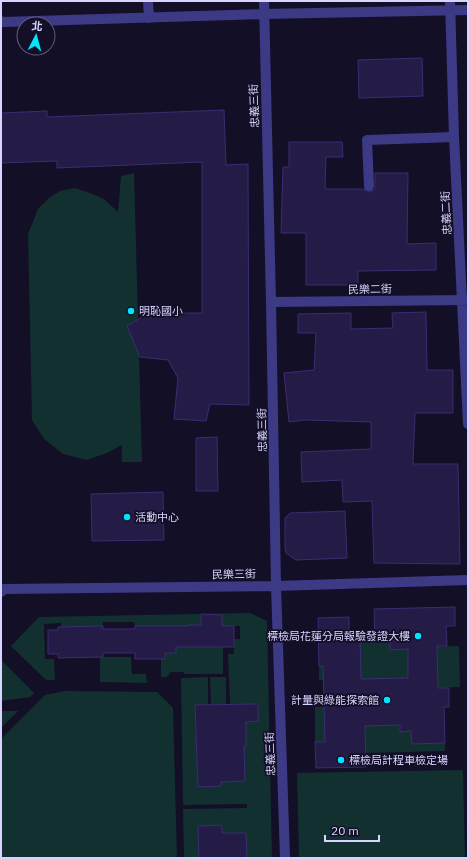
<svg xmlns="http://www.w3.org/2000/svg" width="469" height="859" font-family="'IBM Plex Sans','Noto Sans TC',sans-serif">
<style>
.green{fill:#12302f}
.building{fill:#241b47;stroke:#3b2d73}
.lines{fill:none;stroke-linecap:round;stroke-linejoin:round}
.minor{stroke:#3d3a85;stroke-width:10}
.poi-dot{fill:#00e5ff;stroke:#130f26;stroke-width:1.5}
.labels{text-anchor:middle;stroke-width:3.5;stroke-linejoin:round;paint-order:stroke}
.street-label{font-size:11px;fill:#d9d4ff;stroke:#130f26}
.poi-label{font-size:11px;fill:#d9d4ff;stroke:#130f26;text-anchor:start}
</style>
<rect width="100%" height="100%" fill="#130f26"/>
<path class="green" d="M134,173L142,462H122V445L107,453L87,460L63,454L44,439L32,420L28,234L38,209L49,198L60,191L75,188L90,193L104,199L118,212L121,176Z
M250,613L267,621L272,858H184L183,809L247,808V804L183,805L181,678L208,677V705H195L196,738H219L242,722L258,721V704H230L228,654H234V639H240V626H222V615L201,614V625H187V647H223V674H184V672H171L167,677H161V659H165V653H175L176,629L165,626H135L134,622H103V626L61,627V623L44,624L45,659H54L55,680H46L11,646L39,617Z
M390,631L399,647L459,646L460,687L438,688V665H411L409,692L386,679L319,680V666H324L360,640H372V632Z
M100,657H131L132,674H146L147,683L100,682Z
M1,660L34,693L30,697L1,701Z
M210,677H226V704L211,705Z
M65,691L157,692L173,708L177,858H1V739L45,695Z
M315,707H324L325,723H341L399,710L400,731H411L412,744L445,743V751L366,753L365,741L315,742Z
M1,711H18L1,728Z
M463,770L465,858H299L297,773Z"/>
<path class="building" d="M422,58L423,96L359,98L358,60Z
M224,110L226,165L248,164L249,405L210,404L206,421L174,419L178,378L168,360L140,357L127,326L149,313H202V162L57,168V161L1,163V113L47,111V117Z
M289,142H342L343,157H326L325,189H364L370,192L375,189V173H408L407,244L436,243V270L358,271V285H306V233H281L283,167H289Z
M426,312L427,370H453V413H415L413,464H458L460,564L374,563L372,501L343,502L342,480L302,482L301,452L371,449V422L305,420L289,422L284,373L314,370L316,333H298V314L351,313V329L393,328L392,313Z
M217,437L218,491H196V438Z
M163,492L164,540L92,541L91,494Z
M345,511L347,558L296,560L286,553L285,548V518L290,513Z
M455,607V626H446L447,646H437L438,688H449V707H444L445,743L412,744L411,731L400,732V725L365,726L366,767L316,768L315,742H325L323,666H319L318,618L349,617V637L360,636L361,679L408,678V649L390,650V640H375L374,609Z
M201,614L222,615V626H234V647H176V653H165V659H135V653H103V657L58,658V654H48V630H58V627L103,626V629H135V626H187V625H201Z
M258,704V721L246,722V746H244L245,781L221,782V786L198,787L195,705Z
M222,825V833H246L247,858H199L198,826Z"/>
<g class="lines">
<path class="minor" d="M148,1L149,18
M264,1L271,302L276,586L285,858
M450,1L454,137L468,424
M1,21L3,22L264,14L468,10
M369,186L367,140L454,137
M271,302L468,300
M1,592L4,589L276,586L468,580"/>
</g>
<g class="poi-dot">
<circle cx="131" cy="311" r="4"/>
<circle cx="127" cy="517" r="4"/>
<circle cx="418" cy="636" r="4"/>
<circle cx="387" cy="700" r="4"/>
<circle cx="341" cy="760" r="4"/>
</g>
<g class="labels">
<g class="street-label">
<text transform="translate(254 106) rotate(-92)" y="4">忠義三街</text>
<text transform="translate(446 213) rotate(-93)" y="4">忠義二街</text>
<text transform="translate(370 289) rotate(-1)" y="4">民樂二街</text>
<text transform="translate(262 430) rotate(-91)" y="4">忠義三街</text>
<text transform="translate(234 574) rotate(-1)" y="4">民樂三街</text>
<text transform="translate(270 754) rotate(-92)" y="4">忠義三街</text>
</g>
<g class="poi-label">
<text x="139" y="315">明恥國小</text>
<text x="135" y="521">活動中心</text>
<text x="410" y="640" text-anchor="end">標檢局花蓮分局報驗發證大樓</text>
<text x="379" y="704" text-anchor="end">計量與綠能探索館</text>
<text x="349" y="764">標檢局計程車檢定場</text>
</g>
</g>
<rect width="469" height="859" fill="none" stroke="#d9d4ff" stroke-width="4"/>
<g transform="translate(36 36) rotate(6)"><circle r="19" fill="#130f26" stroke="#625e7d"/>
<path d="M0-3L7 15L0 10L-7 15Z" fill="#00e5ff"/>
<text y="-6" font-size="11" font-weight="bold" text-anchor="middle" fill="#d9d4ff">北</text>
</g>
<path d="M325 835v6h54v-6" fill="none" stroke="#d9d4ff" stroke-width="2"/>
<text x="331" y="835" font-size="12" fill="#d9d4ff" stroke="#130f26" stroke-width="3" paint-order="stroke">20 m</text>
</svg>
